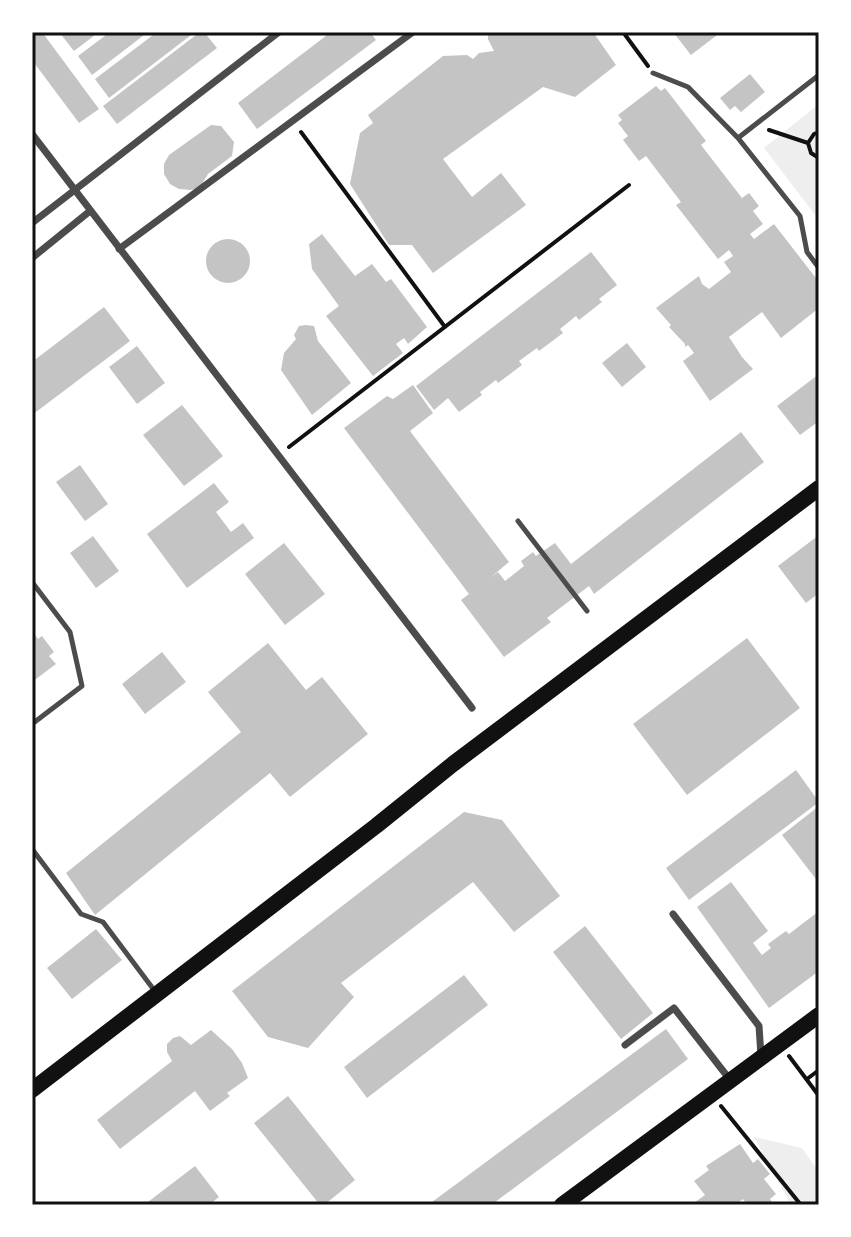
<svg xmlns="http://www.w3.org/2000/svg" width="851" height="1237" font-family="Barlow,sans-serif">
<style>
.green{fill:#eee}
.building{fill:#c4c4c4}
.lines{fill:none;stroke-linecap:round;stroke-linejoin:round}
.path{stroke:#111;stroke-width:4}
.service{stroke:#4c4c4c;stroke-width:5}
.pedestrian{stroke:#4c4c4c;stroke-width:7}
.primary{stroke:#111;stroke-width:16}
.neatline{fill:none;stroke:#111;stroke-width:3}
</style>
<rect width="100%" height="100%" fill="#fff"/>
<path class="green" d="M819,104V220L764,148Z
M754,1137L802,1148L819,1172V1205H791Z"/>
<path class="building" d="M32,32H42L99,109L79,123L32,60Z
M59,32H99L74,51Z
M110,32H148L92,75L78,56Z
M157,32H195L109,98L95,79Z
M200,32H204L217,48L117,124L103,106Z
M331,32H370L376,40L257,129L238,103Z
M488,32H593L616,65L575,97L543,87L443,159L472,197L501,173L526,205L433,273L412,245H389L350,184L360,133L373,123L368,115L443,56L467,55L473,59L479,53L494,51L488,39Z
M673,32H721L691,55Z
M750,74L765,92L741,112L735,106L730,110L720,98Z
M656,86L661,91L665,88L706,141L701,145L742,198L749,193L759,206L753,211L763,224L750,234L754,239L774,224L819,282V308L781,338L762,312L729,337L742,357L753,369L710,401L683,361L694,353L688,345L685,347V344L669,327L671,325L656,308L699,276L702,284L709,289L731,272L724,262L733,256L729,250L718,259L676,205L681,202L646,156L639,161L623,140L628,136L618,123L622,120L618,115Z
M211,125L221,126L234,142L232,156L208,174L200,187L191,190L179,189L170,184L164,174V164L169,155Z
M322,234L355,276L372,264L386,282L391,279L427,327L408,344L404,338L396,344L403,353L373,376L326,316L339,306L312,269L309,244Z
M206 261a22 22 0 1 1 44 0a22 22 0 1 1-44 0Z
M591,252L617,285L599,299L602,302L579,320L576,316L560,329L563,333L539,351L537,348L519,361L522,365L498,383L496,380L480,392L482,395L459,412L448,398L434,410L416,386Z
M104,307L130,341L32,415V362Z
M306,325L314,326L318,341L351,383L312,415L281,370L284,353L296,339L294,335L299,326Z
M627,343L646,367L622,387L602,363Z
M137,346L165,383L137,404L109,367Z
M819,374V421L800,435L777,406Z
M413,385L433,413L410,431L509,562L490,578L498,572L505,581L524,566L521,561L533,552L536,556L555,543L571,564L741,432L764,462L594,594L589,586L547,618L551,622L504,657L461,600L469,594L344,428L387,396L393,399Z
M182,405L223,456L184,486L143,435Z
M80,465L108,504L85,521L56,482Z
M214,483L229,502L216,512L231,532L243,523L254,538L187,588L147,534Z
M819,535V593L806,603L778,566Z
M93,536L119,571L96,588L70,553Z
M284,543L325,594L285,625L245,574Z
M32,631L38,639L42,636L54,652L49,656L56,664L32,682Z
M747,638L800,708L687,795L633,724Z
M268,643L306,690L322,677L368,734L290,797L270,773L95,915L66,873L241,732L208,692Z
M162,652L186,682L145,714L122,684Z
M796,770L819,802L689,900L666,868Z
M819,806V883L782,835Z
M464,812L502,820L560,896L514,932L473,882L341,983L354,997L308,1048L268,1037L232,991Z
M731,882L768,931L753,943L762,955L771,948L768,944L786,931L789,934L819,911V971L769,1008L697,907Z
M585,926L653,1013L621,1039L553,952Z
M96,929L122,960L72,999L47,968Z
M464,975L488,1005L367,1098L344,1067Z
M666,1029L688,1059L491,1205H428Z
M211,1030L232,1049L242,1063L248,1078L227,1093L230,1096L210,1111L195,1091L120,1149L97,1120L172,1061L167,1052V1044L173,1038L180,1036L191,1045Z
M288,1096L355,1180L324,1205H320L254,1123Z
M740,1144L753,1163L758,1159L770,1174L764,1179L776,1194L770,1199L774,1205H747L743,1199L735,1205H691L705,1195L694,1181L709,1170L706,1166Z
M195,1166L219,1197L209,1205H144Z"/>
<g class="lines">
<path class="path" d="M623,32L648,66
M769,130L808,143
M301,132L445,327
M808,143L811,153L819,158
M808,143L814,134L819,132
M289,447L629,185
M789,1056L819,1096
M807,1079L819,1070
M721,1106L801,1205"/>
<path class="service" d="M653,73L688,87L738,138
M819,75L738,138L800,216L807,252L819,268
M518,521L587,611
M32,582L70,632L82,686L32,724
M32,849L81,914L103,922L154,990"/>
<path class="pedestrian" d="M32,134L472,708
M32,223L279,32
M119,249L413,32
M32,258L90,211
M673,914L759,1026L761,1056
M625,1045L674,1008L731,1081"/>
<path class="primary" d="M32,1090L376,826L453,764L819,488
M562,1205L819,1015"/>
</g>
<rect width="851" height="1237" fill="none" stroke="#ffffff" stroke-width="68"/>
<rect x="34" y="34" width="783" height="1169" class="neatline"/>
</svg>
